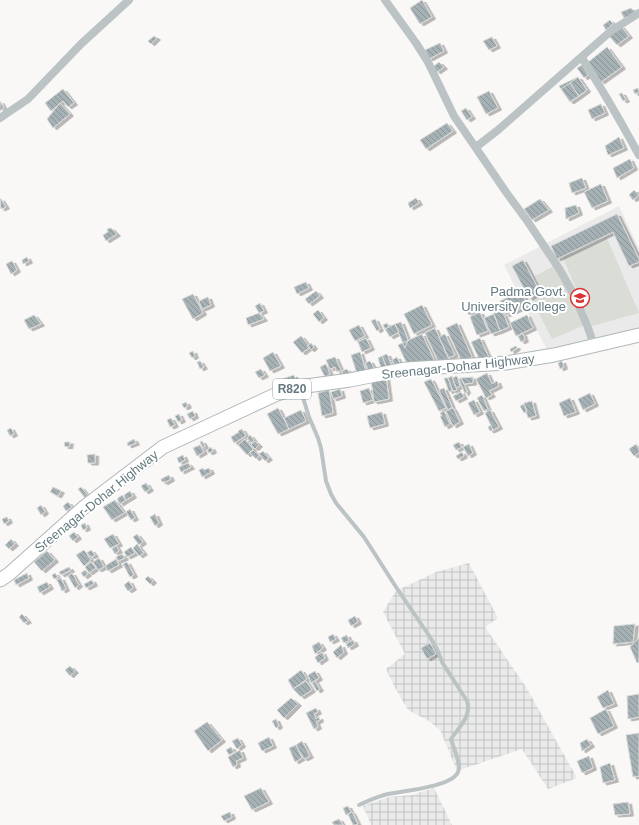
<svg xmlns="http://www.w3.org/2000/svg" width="639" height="825" font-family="Helvetica,sans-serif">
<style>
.built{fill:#eaeaea}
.industrial{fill:url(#industrial-grid)}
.park{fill:#daddd6}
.building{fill:url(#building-back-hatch);stroke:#dadad9;filter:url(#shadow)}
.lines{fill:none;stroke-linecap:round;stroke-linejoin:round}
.primary-casing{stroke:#b0b7b9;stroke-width:15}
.service{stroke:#bbc3c5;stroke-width:4}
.minor{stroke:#bbc3c5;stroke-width:8}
.primary{stroke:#fff;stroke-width:13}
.labels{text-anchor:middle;stroke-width:4;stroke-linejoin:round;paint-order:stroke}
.shield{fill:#fff;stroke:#93a2a6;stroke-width:1}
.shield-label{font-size:12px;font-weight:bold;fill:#657a80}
.poi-label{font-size:13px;fill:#657a80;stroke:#fff;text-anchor:end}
.street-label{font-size:13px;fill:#657a80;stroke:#fff}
</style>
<defs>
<pattern id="industrial-grid" width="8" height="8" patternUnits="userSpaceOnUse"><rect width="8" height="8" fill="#eaeaea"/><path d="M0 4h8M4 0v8" fill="none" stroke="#c1c3c3"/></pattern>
<pattern id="building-back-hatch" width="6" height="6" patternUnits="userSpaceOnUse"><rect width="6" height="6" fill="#a5b1b4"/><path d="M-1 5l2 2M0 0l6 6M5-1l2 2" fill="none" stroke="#8a9598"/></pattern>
<filter id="shadow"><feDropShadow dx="3.5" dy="2" stdDeviation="0" flood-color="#0004"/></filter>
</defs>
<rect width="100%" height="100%" fill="#f9f8f6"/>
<path class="built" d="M619,206L639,249V331L548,352L504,265Z"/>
<path class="industrial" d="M469,563L498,618L485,627L526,687L577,778L548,789L522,749L457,771L440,730L429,721L408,710L394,686L386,669L405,654L383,612L396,591L436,572Z
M434,788L452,825H371L363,806L389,797L412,795Z"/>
<path class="park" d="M607,238L639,313L592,326L563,258Z
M554,266L585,325L552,339L532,300L543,291L535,276Z"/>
<path class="building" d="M422,0L432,17L420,24L410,8Z
M631,8L636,13L624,18L621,12Z
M610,20L613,24L606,30L603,25Z
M621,26L629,36L617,45L609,36Z
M154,36L157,38L151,44L148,41Z
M492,37L497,46L489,50L483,41Z
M440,43L444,51L429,59L425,50Z
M607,47L622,67L601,82L587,63Z
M439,62L444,67L437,72L433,67Z
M582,65L588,75L584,78L577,68Z
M578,77L587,90L579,96L570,83Z
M578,77L587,90L570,102L559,86Z
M570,83L579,96L570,102L561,89Z
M638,88L639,92L635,94L633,90Z
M63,89L74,103L68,107L63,101L51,111L45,103Z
M489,91L498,108L486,114L477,97Z
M622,93L626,100L623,101L619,94Z
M0,101L4,108L0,111Z
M60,103L70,114L53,128L47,119Z
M601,104L605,113L592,119L588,110Z
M466,108L472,117L467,120L461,111Z
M447,123L453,131L426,149L420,140Z
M619,137L624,148L608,155L605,146Z
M630,159L634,168L617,178L613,168Z
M582,178L586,188L572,193L569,183Z
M601,184L608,201L592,208L584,192Z
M634,190L639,195L633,200L629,195Z
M416,198L419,203L410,208L408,203Z
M0,199H1L6,207L1,209Z
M540,199L549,210L532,220L524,209Z
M576,205L579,213L566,219L565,208Z
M617,214L639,259V262L629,266L613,232L557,259L551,246Z
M111,228L117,234L106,241L103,235L108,232L107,229Z
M27,257L29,261L23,264L22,260Z
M523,260L540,292L529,298L512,266Z
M12,261L17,270L11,274L6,264Z
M306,282L309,288L297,294L294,287Z
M316,291L320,296L309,304L305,299Z
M521,291L528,305L506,315L500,301Z
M193,294L203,313L193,319L182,299Z
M208,297L211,305L202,309L199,301Z
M260,303L264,311L259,313L255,306Z
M422,305L432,325L414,334L404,314Z
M471,305L475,311L469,315L465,309Z
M501,308L509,327L500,331L493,311Z
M318,310L324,318L319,322L313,314Z
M480,312L488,331L477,335L470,317Z
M259,313L264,319L248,325L246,318Z
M494,314L500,331L491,334L484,318Z
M34,315L41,324L29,329L24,320Z
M527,315L533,328L516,336L510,323Z
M375,319L380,329L377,331L371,321Z
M401,322L408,340L405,348L395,324Z
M387,323L389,327L385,329L383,325Z
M457,323L472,357L462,362L446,328Z
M395,324L399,332L390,337L385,329Z
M359,325L365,336L355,341L349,330Z
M435,328L450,361H438L425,333Z
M422,334L436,364H407L398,345Z
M445,334L455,355L448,358L439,337Z
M523,334L525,340L521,342L518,336Z
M301,336L310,347L302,353L293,342Z
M366,338L371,348L362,352L358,342Z
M480,338L490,360L481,363L471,342Z
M311,343L314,347L311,350L307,346Z
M516,346L517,348L511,352L510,349Z
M193,351L195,356L192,358L189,353Z
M273,352L281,366L270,371L263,358Z
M360,352L367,374L358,377L351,355Z
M387,354L392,366L387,368L382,356Z
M382,356L386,366L381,368L378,358Z
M335,357L341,370L337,372L335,367L330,369L326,360Z
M397,357L402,368L397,370L392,360Z
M200,361L204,367L200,369L197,362Z
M370,361L375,370L370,373L365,363Z
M562,361L564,367L560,369L558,363Z
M326,364L330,374L325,377L320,367Z
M261,369L265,375L259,378L255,372Z
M347,369L349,373L355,371L356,375L344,379L342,371Z
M487,373L492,384L497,381L499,386L489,391L492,395L486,398L476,379Z
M294,375L296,381L284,386L282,379Z
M452,376L457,390L453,391L448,378Z
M457,376L460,386L456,388L452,378Z
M386,377L389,399L374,402L371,380Z
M473,377V383L464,384L461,378Z
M444,378H448L452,390L449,392Z
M461,378L467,391L465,394L459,379Z
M431,379L446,408L439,411L424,382Z
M369,388L373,400L363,403L360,391Z
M444,388L452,407L448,410L439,390Z
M340,389L342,396L333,399L331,392Z
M329,390L333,413L322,416L318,393Z
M461,392L464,397L456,401L453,396Z
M590,393L595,404L583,410L578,399Z
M482,395L488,409L484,411L477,398Z
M570,398L576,412L564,416L559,403Z
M474,400L480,412L474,415L468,403Z
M532,401L536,416L528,418L524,403Z
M186,402L188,406L184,408L182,404Z
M524,404L527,411L524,413L520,406Z
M278,408L289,429L278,434L267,414Z
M453,408L460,422L453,426L446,411Z
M301,410L306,421L289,429L284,418Z
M490,410L499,427L493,430L485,413Z
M193,411L195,416L190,419L187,414Z
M444,411L450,424L445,427L440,416H442L440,413Z
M382,412L385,424L370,428L367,416Z
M179,414L182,420L178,422L175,416Z
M171,418L175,425L170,427L167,420Z
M491,425L493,430L490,431L488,427Z
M11,428L14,434L10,436L7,430Z
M242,429L246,436L234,443L231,437L239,432L238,431Z
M250,435L254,440L251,443L247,438Z
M134,439L136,443L128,446L127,443Z
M245,439L253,449L247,455L238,445Z
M202,441L205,446L203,448L200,442Z
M255,441L259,445L255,449L251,445Z
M65,442H70L69,447L64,446Z
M459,442L462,447L456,450L453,445Z
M469,444L473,453L468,456L463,447Z
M636,444L639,449V453L634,456L629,449Z
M200,445L204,452L197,456L193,448Z
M211,447L213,451L209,453L207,450Z
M253,450L259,456L256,459L250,453Z
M263,451L269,458L265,461L259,454Z
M462,452L464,456L458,459L456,456Z
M95,454V463H88L87,455Z
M183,455L185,460L179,463L177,458Z
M188,463L191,467L181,472L179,467Z
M203,468L204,470L209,468L211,472L202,477L199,470Z
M169,475L171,479L164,483V481L162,482L161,479Z
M146,483L150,489L145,492L141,486Z
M53,487L61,491L58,496L50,492Z
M81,487L88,496L85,498L78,489Z
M130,491L133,496L126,500L124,495Z
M122,495L126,500L120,504L117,499Z
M115,500L124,513L112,520L103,507Z
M68,502L72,507L66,511L63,506Z
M41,505L45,512L41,515L37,508Z
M130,509L135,518L131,520L126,512Z
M155,514L159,523L155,526L150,517Z
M7,517L9,521L4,524L2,519Z
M85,523L87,528L83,530L81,525Z
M74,532L78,537L73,541L69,536Z
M113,534L119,544L110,548L104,539Z
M137,534L143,542L139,545L133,537Z
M11,539L15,544L9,549L5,545Z
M137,544L144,553L139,556L133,548Z
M116,546L119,551L115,554L112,549Z
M131,547L135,553L127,557L124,552Z
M84,550L91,560L84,566L76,555Z
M91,550L95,555L91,557L87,553Z
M47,551L55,560L42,571L34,562Z
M122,554L125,558L118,561L116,557Z
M99,558L104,567L98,570L93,562Z
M116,559L119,565L108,571L105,566Z
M91,562L96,568L89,573L85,567Z
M127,562L134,575L130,577L123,564Z
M69,567L71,570L61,575L59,572Z
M85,570L88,574L84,577L81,573Z
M27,573L29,578L16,585L14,580Z
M55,573L58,577L54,579L52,575Z
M72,573L79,585L75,588L68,576Z
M148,576L153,581L150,584L145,579Z
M61,578L66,589L62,591L57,580Z
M92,580L94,584L86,588L84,584Z
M129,581L133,588L128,591L124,585Z
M47,582L50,587L40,593L37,587Z
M22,614L28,621L24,623L19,617Z
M355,616L358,622L351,626L348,620Z
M635,624L633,642L613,644L614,626Z
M333,634L336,639L330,642L328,637Z
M347,635L349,640L344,643L341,638Z
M639,638V662L637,663L630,647Z
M353,640L355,644L348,648L346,644Z
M319,642L323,648L315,654L312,646Z
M430,643L436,654L427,659L421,648Z
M341,645L344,652L337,658L333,652Z
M322,652L325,658L318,663L315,657Z
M70,666L75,671L70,676L65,670Z
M301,670L307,679L293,689L288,680Z
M315,671L319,678L311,683L308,675Z
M306,681L312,690L301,697L293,689Z
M315,681L320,689L317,691L312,683Z
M608,690L614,704L603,708L597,697Z
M639,694V717L628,719L627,696Z
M291,698L298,704L284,718L277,710Z
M316,708L318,712L314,714L316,719L319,717L320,720L316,722L318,727L314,729L306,713Z
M606,709L614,726L598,734L590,718Z
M276,719L279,726L276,728L272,721Z
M207,722L222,740L208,751L194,731Z
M639,733V776L633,777L626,735Z
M269,737L273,746L262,751L258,743Z
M238,738L242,745L237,749L232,741Z
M587,739L591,745L582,751L580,743Z
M302,741L310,756L304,759L296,745Z
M296,745L302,758L295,762L289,748Z
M231,747L234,752L229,755L226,750Z
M240,750L243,758L236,761L237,765L233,767L228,757Z
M589,756L593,768L582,773L577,761Z
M610,763L615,780L603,783L600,767Z
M261,788L269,802L252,810L244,796Z
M628,802L630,814L615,815L613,804Z
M348,806L351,812L346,815L343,808Z
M230,812L232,817L224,821L221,816Z
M352,812L358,824L355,825H353L348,814Z
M339,819L343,825H334L332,822Z"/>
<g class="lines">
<g class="primary-casing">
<path id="primary" d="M0,580L9,574L83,508L163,447L277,394L299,387L350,380L406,369L506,363L554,355L639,335"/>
</g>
<path class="service" d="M300,388L309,417L318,438L321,448L326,481L331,494L336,503L364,537L396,587L430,637L437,649L442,662L467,701C472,716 459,727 451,739C453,747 462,765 458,772C452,787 402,791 388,794C378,796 368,801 359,805"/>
<path class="minor" d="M385,0L416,43L428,62L454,116L506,192L528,222L560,270L574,295L587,325L594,345
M582,58C602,89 621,122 639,155
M0,118L28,99L81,44L129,0
M476,147L498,130L611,31L639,13"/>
<use href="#primary" class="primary"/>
</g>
<defs>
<g id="university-ring" transform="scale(1)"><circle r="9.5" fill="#fff" stroke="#db3434" stroke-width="1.5"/><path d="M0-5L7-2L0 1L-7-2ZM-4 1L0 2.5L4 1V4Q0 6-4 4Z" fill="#db3434"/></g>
</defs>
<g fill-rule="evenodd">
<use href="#university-ring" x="580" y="298"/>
</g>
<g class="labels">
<rect class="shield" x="273" y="379" width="38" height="20" rx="3"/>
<g class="shield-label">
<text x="292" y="393">R820</text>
</g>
<g class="poi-label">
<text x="566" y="296">Padma Govt.<tspan x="566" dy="15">University College</tspan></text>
</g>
<g class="street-label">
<text transform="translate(458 366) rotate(-6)" y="5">Sreenagar-Dohar Highway</text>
<text transform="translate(96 501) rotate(-39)" y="5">Sreenagar-Dohar Highway</text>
</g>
</g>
</svg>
